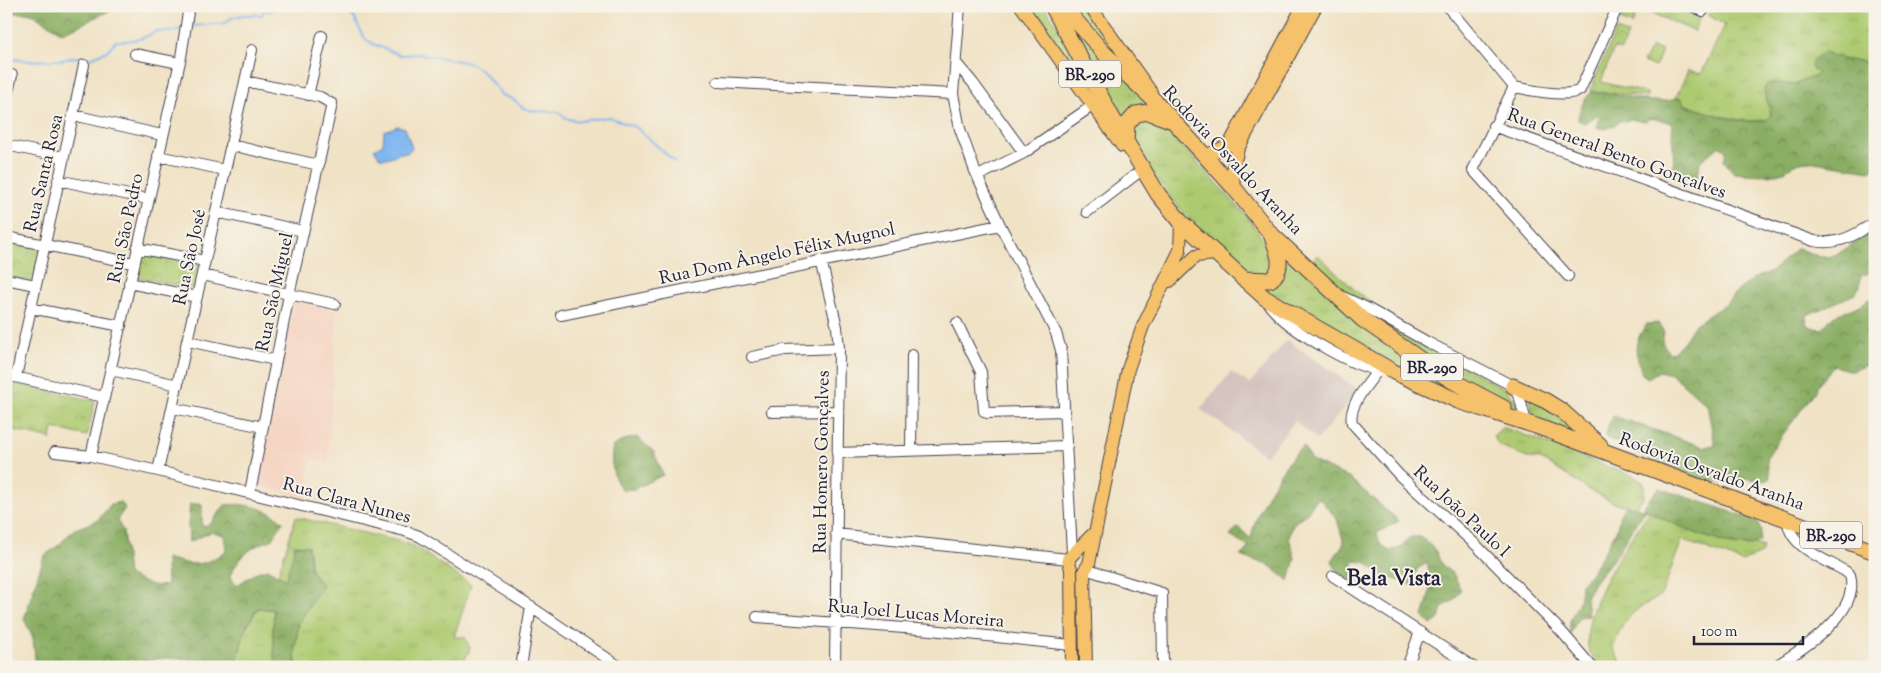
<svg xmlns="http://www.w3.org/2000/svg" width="1881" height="673" font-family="'Sorts Mill Goudy',serif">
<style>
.built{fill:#f5d3c1}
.industrial{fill:#d1c0bc}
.grass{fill:url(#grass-tufts);stroke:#687656}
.forest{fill:url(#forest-crowns);stroke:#56684f}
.park{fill:url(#park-crowns);stroke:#687656}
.water{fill:#81b7f0;stroke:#526c96}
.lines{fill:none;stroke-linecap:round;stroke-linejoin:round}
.stream{stroke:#81b7f0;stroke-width:2}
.minor-casing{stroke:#413f50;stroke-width:12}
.major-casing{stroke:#413f50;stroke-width:14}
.highway-casing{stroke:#413f50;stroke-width:17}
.minor{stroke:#fff;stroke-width:10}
.major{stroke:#f5c16b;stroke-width:12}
.highway{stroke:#f5c16b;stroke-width:15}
.labels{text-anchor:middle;stroke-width:4;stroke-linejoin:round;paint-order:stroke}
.shield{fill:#f7f3e8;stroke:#62616f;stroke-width:1}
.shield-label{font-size:16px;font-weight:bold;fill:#22223b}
.street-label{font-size:18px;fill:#22223b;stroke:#f7f3e8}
.district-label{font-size:22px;font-weight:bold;fill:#22223b;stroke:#f7f3e8}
</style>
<defs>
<pattern id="grass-tufts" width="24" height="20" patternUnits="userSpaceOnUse" patternTransform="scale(1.25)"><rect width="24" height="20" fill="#adca71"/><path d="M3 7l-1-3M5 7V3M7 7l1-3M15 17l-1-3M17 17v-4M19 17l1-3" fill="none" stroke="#95ad63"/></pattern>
<pattern id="forest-crowns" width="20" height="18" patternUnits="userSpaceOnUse" patternTransform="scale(1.25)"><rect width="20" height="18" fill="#8aae63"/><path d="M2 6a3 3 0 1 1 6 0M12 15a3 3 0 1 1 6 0" fill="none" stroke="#708d53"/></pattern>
<pattern id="park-crowns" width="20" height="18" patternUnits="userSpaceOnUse" patternTransform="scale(1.25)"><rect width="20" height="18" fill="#adca71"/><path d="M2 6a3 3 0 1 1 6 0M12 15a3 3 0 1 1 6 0" fill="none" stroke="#95ad63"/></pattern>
</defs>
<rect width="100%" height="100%" fill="#f7f3e8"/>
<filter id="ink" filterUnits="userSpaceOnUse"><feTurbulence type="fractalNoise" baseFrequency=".02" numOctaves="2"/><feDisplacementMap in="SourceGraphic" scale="10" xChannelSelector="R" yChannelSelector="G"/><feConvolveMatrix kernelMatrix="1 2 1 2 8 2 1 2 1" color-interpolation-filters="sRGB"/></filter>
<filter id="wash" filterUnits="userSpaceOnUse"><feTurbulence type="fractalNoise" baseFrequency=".0096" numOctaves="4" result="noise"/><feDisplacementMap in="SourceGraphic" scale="20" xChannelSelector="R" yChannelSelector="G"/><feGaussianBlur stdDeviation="1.12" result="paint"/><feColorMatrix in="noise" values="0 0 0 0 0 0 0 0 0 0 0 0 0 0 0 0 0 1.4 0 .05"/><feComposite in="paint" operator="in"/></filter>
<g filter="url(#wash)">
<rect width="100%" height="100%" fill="#f0e2c5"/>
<path class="built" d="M295,302L337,311L328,462L263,447Z
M262,448L310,459L307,498L255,484Z"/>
<path class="industrial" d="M1287,340L1359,390L1317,440L1295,421L1266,456L1200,409L1231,372L1250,384Z"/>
<path class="grass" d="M1025,6H1044L1065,37L1114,127Z
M1068,6H1083L1144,85Z
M1712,6H1875V62L1846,60L1834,57L1817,72L1816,76L1795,84L1781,85L1764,90L1771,114L1768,120C1743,125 1698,111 1675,100L1688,70L1701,74L1725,25L1708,15Z
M1062,12L1158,109L1124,124Z
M1138,117L1155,121L1190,154L1246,215L1275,257L1273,272C1268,272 1260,275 1254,275C1226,271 1141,167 1133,139C1130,130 1134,124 1138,117Z
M1277,242L1346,310L1495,408L1437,389L1260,287L1269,286Z
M1318,255L1357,292L1370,301L1373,307L1343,292L1310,262Z
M1349,303L1507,390L1515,401L1518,411L1471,387Z
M15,383L95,401L87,436L53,428L51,439L6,428Z
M1528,395L1590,441L1534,418Z
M1503,427L1633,476L1644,483V497L1635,507L1617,504L1588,489L1541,459L1527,458L1499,445L1493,436Z
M1653,506L1763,547L1761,554L1742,562L1682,540L1662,593C1657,600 1649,602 1642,606C1625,617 1619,631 1613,649L1621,662L1616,667H1600C1596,661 1589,654 1588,647C1582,603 1630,541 1653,506Z
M296,517L406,543L420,550L471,585L454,637H465L470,649L461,667H296L295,647L299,623L321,585L311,570L308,546L291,565L287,581L278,574Z
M258,608L274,610L273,630L275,667H236L245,629Z"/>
<path class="forest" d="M6,6H122C101,13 83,25 62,33L32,13H6Z
M1824,52L1846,60L1875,62V167L1870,171L1808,161C1794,162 1793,166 1783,172C1775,177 1744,174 1734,173L1724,161L1726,151L1720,146L1700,161L1698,177L1686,178L1674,171L1672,123L1650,118L1645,122L1630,119L1625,122L1619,121C1612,128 1605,131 1596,127L1601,113L1585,123L1578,120C1579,110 1584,98 1592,92C1618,92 1658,109 1681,97L1684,105C1711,112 1740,126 1767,120L1771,114L1764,89L1768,83L1795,84L1816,76L1817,72L1811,68L1812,60Z
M1875,229V272L1861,275L1860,286L1855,294L1807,315L1806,324L1814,328L1822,329L1833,316L1861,305L1869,299L1875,300V320L1869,348L1874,355L1871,363L1852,371L1834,366L1818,384L1816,390L1770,452L1767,460L1770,478L1765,481L1743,478L1718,482L1702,479L1641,455L1605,437L1609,423L1614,416L1704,447L1715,445L1707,405L1672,374L1659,371L1648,378L1642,374C1635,350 1632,345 1647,324L1658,323L1664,332L1662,342L1669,353L1674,352L1685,340L1695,324L1726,304L1735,293L1752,279L1771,272L1797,248L1820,257L1835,256Z
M637,437L654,452L663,475L634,489L623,490C612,480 610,460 613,446L624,440Z
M1303,446L1311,460L1349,478L1399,521L1377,533L1380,544L1389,551L1401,548L1410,537H1421L1435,550L1442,565L1454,575L1461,590L1453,601L1442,607L1439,619L1431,625L1423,616C1430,595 1433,585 1427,563L1417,569L1412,585L1379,574L1366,562L1353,561V581L1338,573L1332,561L1344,543L1337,519L1318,497L1308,512L1293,524L1289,538L1295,558L1289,581L1269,565L1240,556L1249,547L1230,536L1238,527L1251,539C1255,511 1282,465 1303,446Z
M1659,488L1756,520L1761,531L1760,541C1756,543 1750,546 1745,546C1726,548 1664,521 1647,510L1639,518L1615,557L1595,581L1586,597L1588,616L1579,617L1570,634C1568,621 1572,616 1577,606C1581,600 1580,591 1581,584C1592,574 1608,546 1616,531C1620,522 1617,514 1626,506L1645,509L1643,507Z
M121,502L125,508L117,520L123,531L128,575L150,585L167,586L166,558C194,566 201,568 226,551L224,535L211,532L189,542L188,523L190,504H202V527L210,524L225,505C246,503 268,508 283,522L272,540C252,545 240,556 230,575L236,586L257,572L267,569L286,580L295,545L308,546L311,570L322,585L299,623L295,647L296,667H275L273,630L274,610L258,608L245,629L236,667H200L188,659L165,658L129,664L128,667H36L33,638L24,619L44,556L59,545L73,530L98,520L111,504Z"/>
<path class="park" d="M1626,6H1681L1701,14L1694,31L1639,8L1632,25L1620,20Z
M1616,30L1628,34L1621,50L1614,48L1601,82L1647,93V97L1590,91Z
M1652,47L1662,51L1655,67L1643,62Z
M6,240L41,247L34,282L6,276Z
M142,253L200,265L196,289L136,277Z"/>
<path class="water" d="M398,126L405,128L412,148L407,153C397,151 391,160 380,158L374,149L383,144L384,131Z"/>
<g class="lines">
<path class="stream" d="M342,6L355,19L364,38L373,44L400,55L420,54L469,63L481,70L502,95L513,99L523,108L534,111L558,112L568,119L580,121L609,117L637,128L675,162
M194,26L226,23L231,18L243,15H262L263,11H272L276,6
M6,58L27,61L61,60L75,57L88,59L107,51L116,41C131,41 144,40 156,31L170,32L181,29"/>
</g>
</g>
<g filter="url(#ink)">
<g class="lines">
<g class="minor-casing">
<path id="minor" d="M960,6L953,94L960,129L975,171L1000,225L1056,333L1061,350L1072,552
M1447,6L1514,87
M1692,6L1703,11
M135,54L179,63
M956,63L973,83L1024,153
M245,81L320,97L332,104L289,295L250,492
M718,82L953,94
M1514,87L1473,170L1568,276
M1514,87C1529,90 1568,98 1580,90L1618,6
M308,95L322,36
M6,100L12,75
M73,115L162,135
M1493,126L1814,241C1837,246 1856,235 1875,222
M6,145L63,157
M230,145L319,165
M158,156L225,170
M978,176L1024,153L1092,106
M58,180L148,199
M216,212L303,231
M1087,212L1143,169
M6,237L133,263
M137,248L205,261
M821,260L837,327L839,348L835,667
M202,275L335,304
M6,279L35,285
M129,283L197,297
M1343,297L1367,308L1429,343L1513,386L1520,399L1525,418
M1270,306C1289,330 1353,368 1383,371
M31,308L121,326
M561,315L1000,225
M957,323L981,372L984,411L987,413L1065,411
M188,341L275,360
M752,357L785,350L839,348
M111,370L178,385
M1377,371C1368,385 1348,405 1352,423L1399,475L1476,545L1561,631L1592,667
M6,375L104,397
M16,377L84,65
M173,408L263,427
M772,412L838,411
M911,451L912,355
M55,452L91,456L158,471L405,531L419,536L531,607L620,667
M837,453L1067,446
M91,456L181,57L189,6
M158,471L252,50
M836,534L1068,559
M1085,569L1162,593L1163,667
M1333,576L1473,667
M757,617L931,630L1071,645
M521,667L531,607
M1407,667L1420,632
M1774,667C1801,650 1861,614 1850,575L1845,571C1824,559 1787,546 1788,519"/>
</g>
<g class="major-casing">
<path id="major" d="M1021,6L1122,146
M1090,6L1151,92
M1205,156L1229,145L1303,6
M1235,189L1232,172L1238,149L1316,6
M1170,281L1196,256L1215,254
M1072,667L1071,569L1068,559L1095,532
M1086,667L1084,571L1089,564L1128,369L1143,326L1180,250L1181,222"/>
</g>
<g class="highway-casing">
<path id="highway" d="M1052,6L1118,128L1158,194L1181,222L1265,298L1394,372L1458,401L1536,426L1875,552
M1063,6L1104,53L1157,103L1235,189L1270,233L1363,320L1449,379L1504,408
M1126,142L1127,124L1136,114L1148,112L1170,120
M1243,279L1270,280C1287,268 1276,249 1271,234
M1513,386L1546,401L1562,411L1600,445"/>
</g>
<use href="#minor" class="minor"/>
<use href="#major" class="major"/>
<use href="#highway" class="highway"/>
</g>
</g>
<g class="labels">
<g class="shield">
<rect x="1059" y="60.5" width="62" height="27" rx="4"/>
<rect x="1401" y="353.5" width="62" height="27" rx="4"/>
<rect x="1800" y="521.5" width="62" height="27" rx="4"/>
</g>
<g class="shield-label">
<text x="1090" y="80">BR-290</text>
<text x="1432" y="373">BR-290</text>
<text x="1831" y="541">BR-290</text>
</g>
<g class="street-label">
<text transform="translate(1617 153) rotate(20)" y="6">Rua General Bento Gonçalves</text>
<text transform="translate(1233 160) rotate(47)" y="6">Rodovia Osvaldo Aranha</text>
<text transform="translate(43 173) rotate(-77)" y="6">Rua Santa Rosa</text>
<text transform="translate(125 228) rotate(-78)" y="6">Rua São Pedro</text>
<text transform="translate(777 253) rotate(-12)" y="6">Rua Dom Ângelo Félix Mugnol</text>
<text transform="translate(189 257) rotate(-78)" y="6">Rua São José</text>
<text transform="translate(274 292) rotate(-78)" y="6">Rua São Miguel</text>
<text transform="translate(821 462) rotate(-89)" y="6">Rua Homero Gonçalves</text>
<text transform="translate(1712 471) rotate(20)" y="6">Rodovia Osvaldo Aranha</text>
<text transform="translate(347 500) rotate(15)" y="6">Rua Clara Nunes</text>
<text transform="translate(1462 511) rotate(43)" y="6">Rua João Paulo I</text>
<text transform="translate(916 613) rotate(5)" y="6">Rua Joel Lucas Moreira</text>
</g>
<g class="district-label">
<text x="1394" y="585">Bela Vista</text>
</g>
</g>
<rect width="1881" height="673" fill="none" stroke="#f7f3e8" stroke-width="25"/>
<path d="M1694 636v8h109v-8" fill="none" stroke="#22223b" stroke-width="2.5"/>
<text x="1701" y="636" font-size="15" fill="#22223b" stroke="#f7f3e8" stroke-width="4" paint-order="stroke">100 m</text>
</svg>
